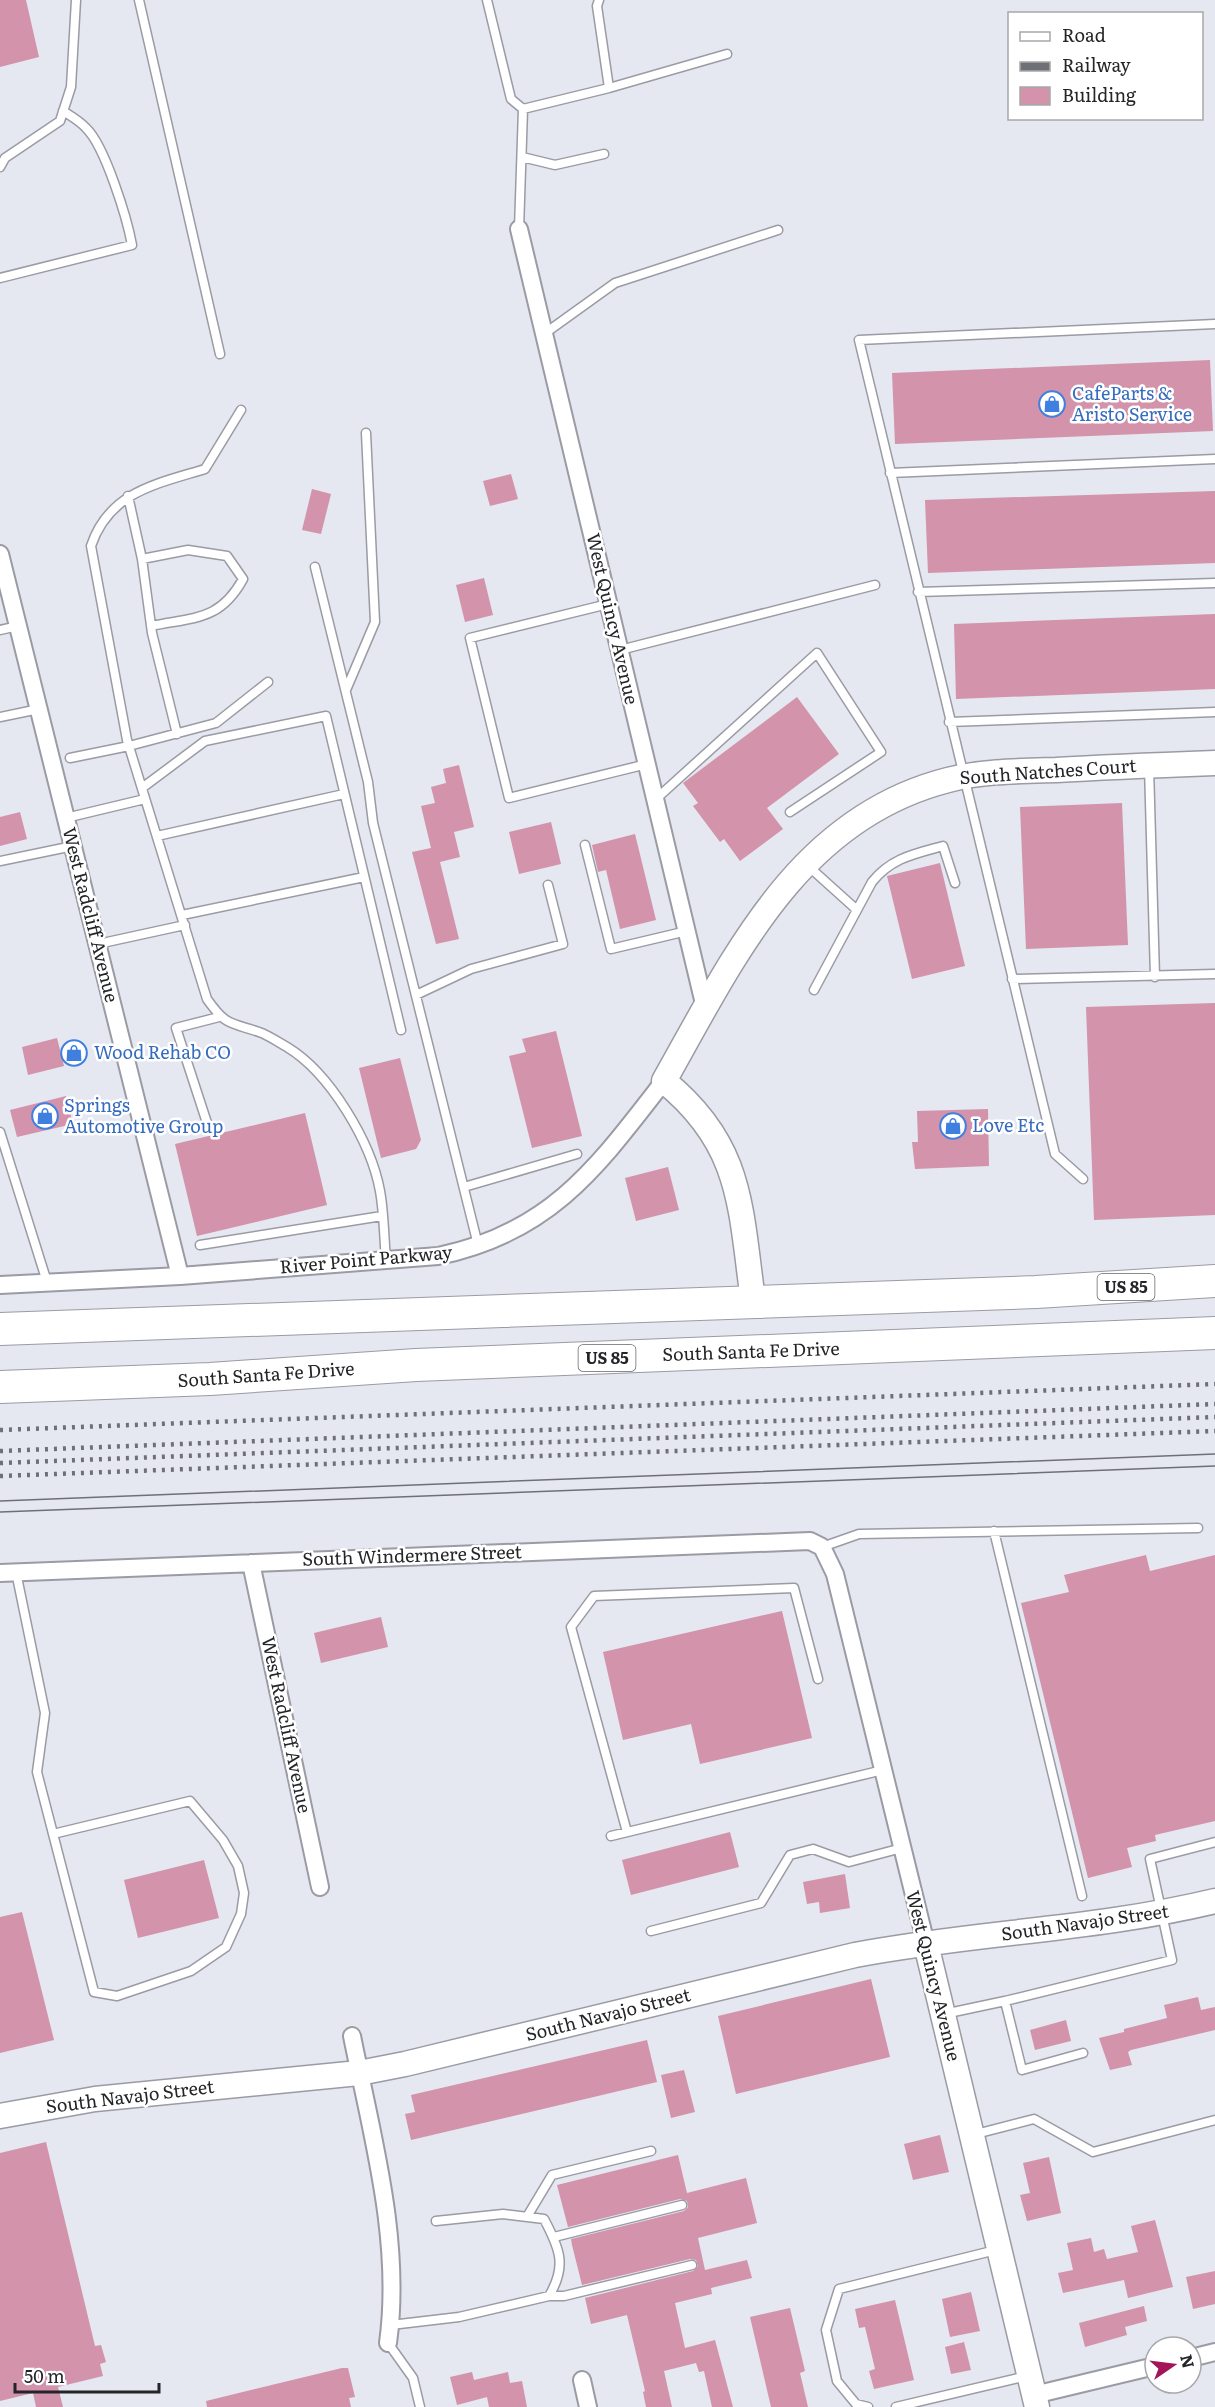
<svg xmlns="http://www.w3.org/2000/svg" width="1215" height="2407" font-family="Literata,serif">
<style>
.building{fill:#d293ab}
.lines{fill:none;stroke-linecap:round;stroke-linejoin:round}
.lane-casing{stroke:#9a9ba4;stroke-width:11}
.street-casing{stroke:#9a9ba4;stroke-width:20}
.secondary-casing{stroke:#9a9ba4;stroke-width:27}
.highway-casing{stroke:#9a9ba4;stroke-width:34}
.lane{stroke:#fff;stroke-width:8}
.street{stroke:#fff;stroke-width:16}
.secondary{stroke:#fff;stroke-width:24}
.highway{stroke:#fff;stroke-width:32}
.tram{stroke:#6f7076;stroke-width:1.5}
.rail{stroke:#6f7076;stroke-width:4.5;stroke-dasharray:3 6;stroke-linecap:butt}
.labels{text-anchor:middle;stroke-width:5;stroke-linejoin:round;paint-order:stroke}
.shield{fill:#fff;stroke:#666668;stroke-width:1.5}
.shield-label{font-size:16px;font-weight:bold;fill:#242528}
.shop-label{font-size:18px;fill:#366cbe;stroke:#fff;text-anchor:start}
.street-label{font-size:18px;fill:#242528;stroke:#fff}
</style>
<rect width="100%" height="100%" fill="#e5e7f1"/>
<path class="building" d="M0,0H26L39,57L0,67Z
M1210,360L1213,431L895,444L892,373Z
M511,474L518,499L490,506L483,481Z
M312,489L331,494L321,534L302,530Z
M1215,491V563L928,573L925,500Z
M484,578L493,615L465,622L456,585Z
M1215,614V689L956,699L954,624Z
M797,697L839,754L767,808L783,829L740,861L724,839L720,842L693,806L698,803L683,783Z
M459,765L474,827L454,832L460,857L440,862L459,939L436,944L412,852L431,848L421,806L435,803L431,787L446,783L443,769Z
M1122,803L1128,945L1026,949L1020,807Z
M20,812L27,839L0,846V817Z
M551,822L561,864L519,874L509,832Z
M635,834L656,920L620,929L606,870L598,872L592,845Z
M940,863L965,966L912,979L887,876Z
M1215,1003V1215L1094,1220L1086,1007Z
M556,1031L582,1136L532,1148L509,1056L526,1052L522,1039Z
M57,1038L64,1066L28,1075L22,1047Z
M400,1058L421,1140L416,1149L381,1158L359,1068Z
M66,1096L73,1124L17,1137L10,1110Z
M988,1109L989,1166L915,1169L912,1142H918L917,1111Z
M305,1113L327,1205L197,1236L175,1144Z
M668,1167L679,1210L636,1221L625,1178Z
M1146,1555L1150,1571L1215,1555V1821L1155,1835L1156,1841L1127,1848L1132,1867L1088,1878L1021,1603L1069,1592L1064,1575Z
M782,1611L812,1738L700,1764L691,1724L623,1740L603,1652Z
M381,1617L388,1647L321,1663L314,1633Z
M730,1832L739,1867L631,1895L622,1860Z
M204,1860L219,1918L138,1938L124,1880Z
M845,1874L850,1908L820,1913L819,1902L807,1904L803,1882Z
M22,1912L54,2040L0,2053V1917Z
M871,1979L890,2057L736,2094L718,2016Z
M1198,1997L1201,2010L1215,2007V2030L1131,2050L1128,2052L1132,2065L1110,2070L1099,2038L1124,2032V2029L1167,2018L1164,2005Z
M1066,2020L1071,2041L1035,2050L1030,2030Z
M647,2040L657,2082L411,2140L405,2114L415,2112L411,2095Z
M684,2070L695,2112L671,2118L661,2075Z
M940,2135L949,2172L913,2180L904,2144Z
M46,2142L95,2346L101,2345L106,2362L100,2364L103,2376L58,2387L63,2407H36L33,2393L0,2401V2153Z
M678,2155L687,2193L746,2178L757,2223L698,2238L705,2270L747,2260L752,2278L711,2288L712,2294L675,2303L685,2348L715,2340L733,2407H712L704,2371L699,2372L696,2363L664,2371L672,2407H646L643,2392L645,2391L627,2315L591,2324L585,2298L693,2271L698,2266L696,2260L690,2259L582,2285L572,2245L571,2239L684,2211L688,2207L687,2201L680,2199L568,2227L557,2185Z
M1049,2157L1061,2213L1027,2221L1020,2195L1030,2193L1023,2163Z
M1155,2220L1173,2287L1128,2298L1124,2280L1063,2293L1058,2273L1073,2270L1067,2243L1091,2238L1094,2252L1104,2249L1107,2259L1138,2252L1131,2226Z
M1215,2271V2304L1193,2309L1186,2277Z
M971,2292L980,2331L950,2337L942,2299Z
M895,2300L914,2380L874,2389L869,2371L875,2369L865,2327L859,2328L855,2309Z
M1144,2306L1147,2321L1125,2327L1127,2335L1085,2347L1079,2323Z
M790,2308L805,2371L800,2373L808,2407H771L750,2317Z
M964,2342L971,2370L951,2374L945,2347Z
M342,2368H348L355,2397L349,2398L351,2407H207L206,2401Z
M472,2372L474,2380L508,2372L510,2383L522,2381L527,2407H489L487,2397L457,2405L450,2377Z"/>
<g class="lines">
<g class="lane-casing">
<path id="lane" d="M139,0L220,354
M487,0L511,99L523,109
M609,88L727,54
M523,109L609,88L597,6L599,0
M522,157L555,165L604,154
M0,167L5,158L60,121L71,87L76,0
M519,229L523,109
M0,278L132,245C127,218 105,146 86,128C80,121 71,116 63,111
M544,334L615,283L778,230
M241,410L205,469C156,484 109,492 91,546L127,740L207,999C226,1026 229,1022 259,1032C268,1035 278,1042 287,1047C330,1073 371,1142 380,1191C384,1213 384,1237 386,1260
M890,473L1215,459
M128,496L142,559L152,633L177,734
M142,559L188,550L227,556L243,579C220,621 194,617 151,626
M315,567L368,782L373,823L478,1245
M918,592L1215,583
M608,604L470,638L509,798L647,764
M0,630L18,626
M620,650L875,585
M346,690L375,622L366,433
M0,717L39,709
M949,722L1215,712
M70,758L129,746L216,723L268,682
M1149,767L1155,977
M142,788L205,741L326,716L401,1030
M656,799L817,653L881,752L790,812
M74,816L145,799
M157,836L344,794
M585,845L611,949L687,931
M0,861L73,846
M807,865L857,910
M182,915L364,877
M107,942L185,925
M1012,979L1215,974
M814,990L872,882C891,858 914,854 943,846L955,883
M416,995L471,969L563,944L548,885
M209,1129L176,1028L219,1017
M0,1132L47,1282
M1083,1179L1055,1154L859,340L1215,324
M464,1187L577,1154
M200,1245L382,1216
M994,1531L1082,1896
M822,1547L859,1534L1198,1528
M16,1572L45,1713L37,1772L94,1992L117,1996L191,1971L226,1947L241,1914L244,1893L238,1866L223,1840L190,1801L53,1834
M627,1832L571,1627L594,1596L794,1588L818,1679
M611,1836L883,1770
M651,1931L761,1903L790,1855L813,1849L849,1862L902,1848
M944,2014L1005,2001
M1083,2053L1022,2070L1005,2001L1172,1960L1150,1859L1215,1842
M972,2135L1034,2119L1093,2152L1215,2120
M528,2215L552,2175L651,2151
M554,2237L682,2205
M549,2296H564L692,2265
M391,2325L459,2317L549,2296C567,2266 560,2249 544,2219L503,2214L436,2221
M388,2343L413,2378L420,2407
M868,2407L856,2404L837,2381L826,2330L839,2289L996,2250
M896,2407L1027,2376"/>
</g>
<g class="street-casing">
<path id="street" d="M519,229L705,1008
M0,554L180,1276
M0,1285L180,1276L438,1256C551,1233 598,1166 664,1081
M251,1563L320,1887
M0,1573L810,1541L822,1547L835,1574L926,1944
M352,2036C372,2136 402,2241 388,2343
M1191,2358L1215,2352
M582,2380L588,2407
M1034,2395L1155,2366"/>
</g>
<g class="secondary-casing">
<path id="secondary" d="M753,1300C740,1207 743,1145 664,1081C734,957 798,818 948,780C983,771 1020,771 1056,770C1109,767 1162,765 1215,763
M926,1944L1037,2407
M0,2116L95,2099L359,2073L405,2064L855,1955C975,1932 1095,1930 1215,1901"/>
</g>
<g class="highway-casing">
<path id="highway" d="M0,1329L1036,1292L1215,1281
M0,1387L210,1379L416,1365L1215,1333"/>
</g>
<use href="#lane" class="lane"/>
<use href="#street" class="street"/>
<use href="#secondary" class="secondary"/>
<use href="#highway" class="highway"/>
<path class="tram" d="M0,1501L1215,1454
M0,1512L1215,1466"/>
<path class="rail" d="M0,1430L1215,1384
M0,1451L1215,1404
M0,1463L1215,1417
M0,1476L1215,1431"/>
</g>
<defs>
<g id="shop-ring" transform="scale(1.35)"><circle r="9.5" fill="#fff" stroke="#3f7fe0" stroke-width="1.5"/><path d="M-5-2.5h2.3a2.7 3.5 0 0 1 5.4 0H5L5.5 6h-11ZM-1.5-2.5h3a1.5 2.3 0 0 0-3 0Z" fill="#3f7fe0"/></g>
</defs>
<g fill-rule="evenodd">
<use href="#shop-ring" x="1052" y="404"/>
<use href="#shop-ring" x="74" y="1053"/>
<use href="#shop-ring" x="45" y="1116"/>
<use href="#shop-ring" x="953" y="1126"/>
</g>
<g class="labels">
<g class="shield">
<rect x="1097.5" y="1274" width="57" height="26" rx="4.5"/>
<rect x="578.5" y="1345" width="57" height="26" rx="4.5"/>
</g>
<g class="shield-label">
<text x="1126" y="1293">US 85</text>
<text x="607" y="1364">US 85</text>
</g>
<g class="shop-label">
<text x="1072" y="400">CafeParts &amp;<tspan x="1072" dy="21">Aristo Service</tspan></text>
<text x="94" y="1059">Wood Rehab CO</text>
<text x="64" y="1112">Springs<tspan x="64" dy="21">Automotive Group</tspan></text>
<text x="972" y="1132">Love Etc</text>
</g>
<g class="street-label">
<text transform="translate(612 619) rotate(77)" y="6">West Quincy Avenue</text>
<text transform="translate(1048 772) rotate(-4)" y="6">South Natches Court</text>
<text transform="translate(90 915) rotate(76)" y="6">West Radcliff Avenue</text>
<text transform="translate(366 1260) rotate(-5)" y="6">River Point Parkway</text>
<text transform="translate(751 1352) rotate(-2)" y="6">South Santa Fe Drive</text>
<text transform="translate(266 1375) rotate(-4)" y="6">South Santa Fe Drive</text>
<text transform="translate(412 1556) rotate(-2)" y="6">South Windermere Street</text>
<text transform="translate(286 1725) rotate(78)" y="6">West Radcliff Avenue</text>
<text transform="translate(1085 1923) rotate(-8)" y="6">South Navajo Street</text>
<text transform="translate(933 1976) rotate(76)" y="6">West Quincy Avenue</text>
<text transform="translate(608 2015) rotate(-14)" y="6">South Navajo Street</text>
<text transform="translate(130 2097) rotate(-7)" y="6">South Navajo Street</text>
</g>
</g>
<rect x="1008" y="12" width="195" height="108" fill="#ffffff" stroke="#a7a8a9" stroke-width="1.5"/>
<rect x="1020" y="32" width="30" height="9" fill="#ffffff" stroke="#a7a8a9" stroke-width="1.5"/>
<text x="1062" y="42" font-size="18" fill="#242528">Road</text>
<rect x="1020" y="62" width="30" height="9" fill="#6f7076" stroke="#a7a8a9" stroke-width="1.5"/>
<text x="1062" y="72" font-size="18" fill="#242528">Railway</text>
<rect x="1020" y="87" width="30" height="18" fill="#d293ab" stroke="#a7a8a9" stroke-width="1.5"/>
<text x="1062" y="102" font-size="18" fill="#242528">Building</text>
<g transform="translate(1173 2365) rotate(76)"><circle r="28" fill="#ffffff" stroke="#a7a8a9" stroke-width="1.5"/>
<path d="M0-4.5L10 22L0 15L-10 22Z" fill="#a31459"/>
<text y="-9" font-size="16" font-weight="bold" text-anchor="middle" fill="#242528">N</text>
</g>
<path d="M15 2383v9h144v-9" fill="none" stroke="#242528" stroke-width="3"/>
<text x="24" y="2383" font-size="18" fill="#242528" stroke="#ffffff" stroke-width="4.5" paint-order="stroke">50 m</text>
</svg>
